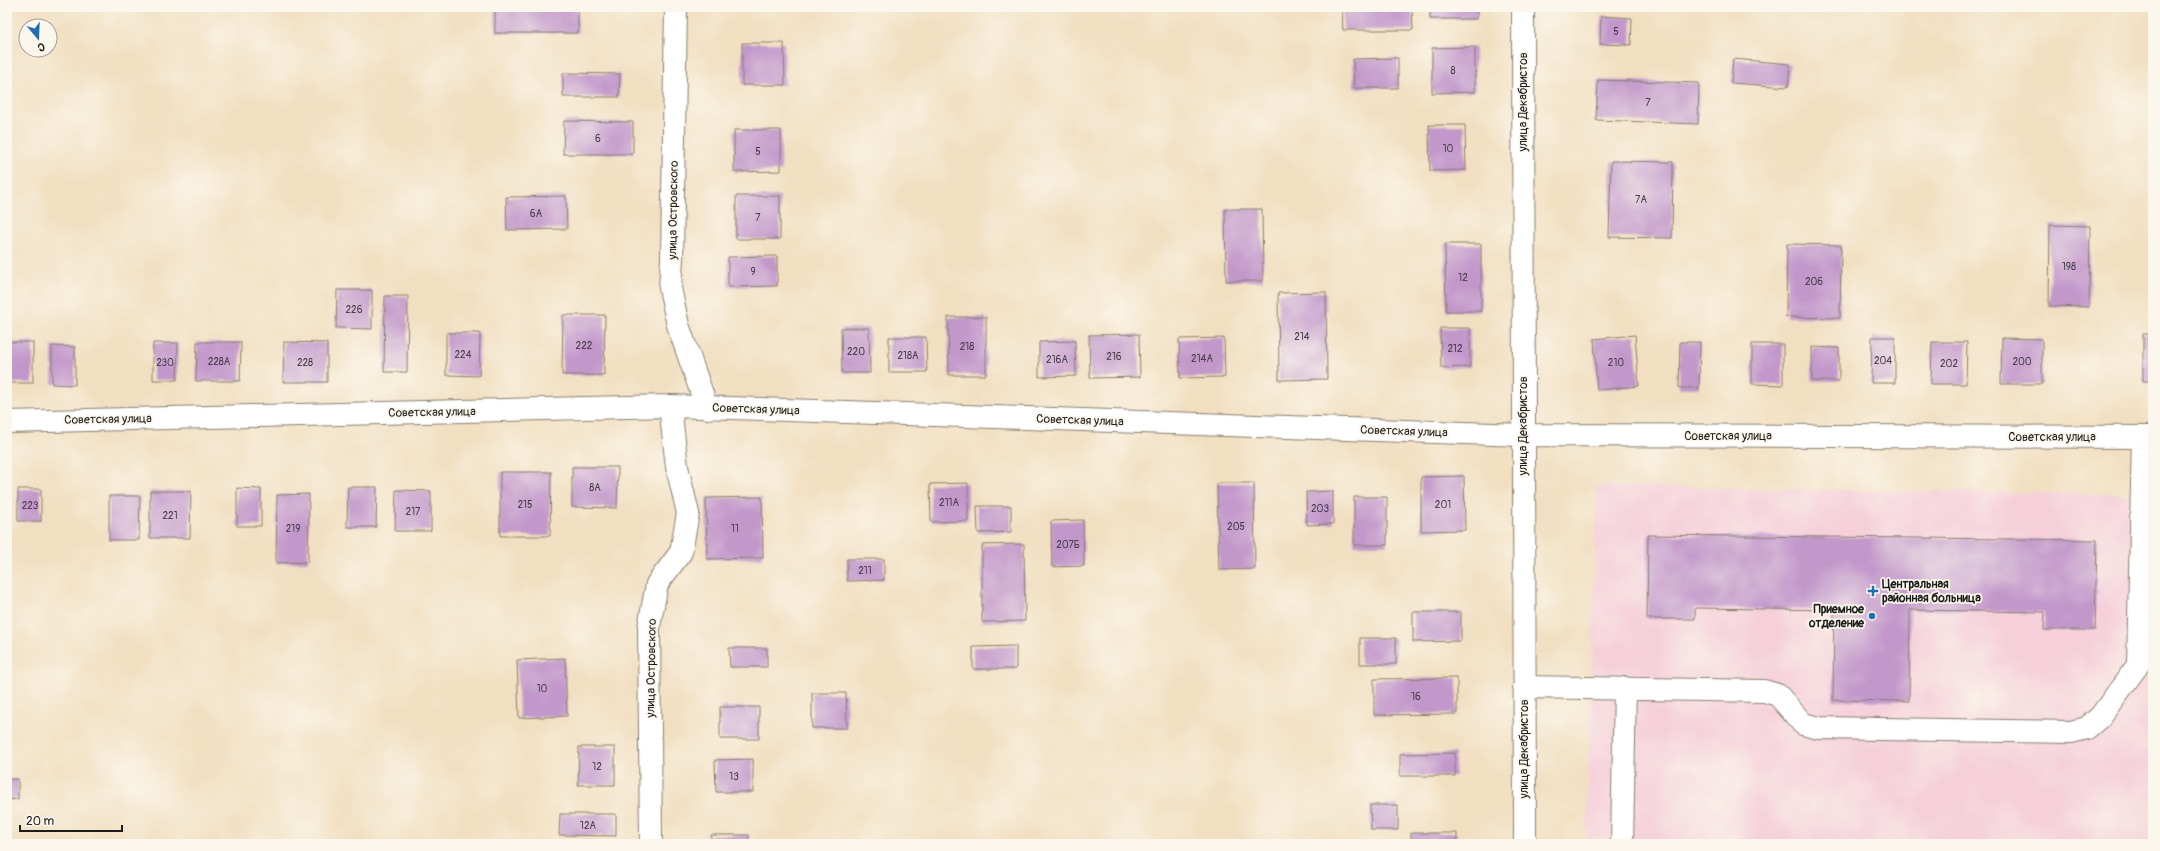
<svg xmlns="http://www.w3.org/2000/svg" width="2160" height="851" font-family="Pangolin,sans-serif">
<style>
.built{fill:#f5cfda}
.building{fill:#c298cb}
.lines{fill:none;stroke-linecap:round;stroke-linejoin:round}
.minor-casing{stroke:#877e6e;stroke-width:24}
.minor{stroke:#fff;stroke-width:22}
.poi-dot{fill:#1f6fb2;stroke:#fbf7ec;stroke-width:1.5}
.labels{text-anchor:middle;stroke-width:3.5;stroke-linejoin:round;paint-order:stroke}
.number-label{font-size:10px;fill:#463b48}
.street-label{font-size:12px;fill:#1c1c1c;stroke:#fbf7ec}
.poi-label{font-size:12px;font-weight:bold;fill:#1c1c1c;stroke:#fbf7ec;text-anchor:start}
</style>
<rect width="100%" height="100%" fill="#fbf7ec"/>
<filter id="ink" filterUnits="userSpaceOnUse"><feTurbulence type="fractalNoise" baseFrequency=".025" numOctaves="2"/><feDisplacementMap in="SourceGraphic" scale="8" xChannelSelector="R" yChannelSelector="G"/><feConvolveMatrix kernelMatrix="1 2 1 2 8 2 1 2 1" color-interpolation-filters="sRGB"/></filter>
<filter id="wash" filterUnits="userSpaceOnUse"><feTurbulence type="fractalNoise" baseFrequency=".012" numOctaves="4" result="noise"/><feDisplacementMap in="SourceGraphic" scale="16" xChannelSelector="R" yChannelSelector="G"/><feGaussianBlur stdDeviation="0.9" result="paint"/><feColorMatrix in="noise" values="0 0 0 0 0 0 0 0 0 0 0 0 0 0 0 0 0 1.4 0 .05"/><feComposite in="paint" operator="in"/></filter>
<g filter="url(#wash)">
<rect width="100%" height="100%" fill="#f2dfc1"/>
<path class="built" d="M1597,486L2153,495V844H1586Z"/>
<g id="blocks">
<path class="building" d="M495,7H578V33H495Z
M1342,7H1412L1413,30H1343Z
M1430,7H1477V19H1430Z
M1601,16L1632,18L1631,45L1600,44Z
M742,43H784L785,85H742Z
M1475,47V92L1432,93V48Z
M1398,58V88H1354L1353,59Z
M1733,59L1790,64L1788,87L1731,83Z
M563,73L620,74L619,97H563Z
M1598,80L1699,83L1698,124L1596,120Z
M564,121L633,122V154H563Z
M1429,125H1465L1466,170L1430,171Z
M734,130H781V171L734,172Z
M1611,161L1673,162L1672,238L1609,237Z
M566,196L567,229L507,230L506,197Z
M736,196H780V239H736Z
M1225,209H1262L1263,281H1226Z
M2050,225L2090,226L2089,307L2049,306Z
M1445,244H1481V311H1446Z
M1787,244L1841,245L1840,318L1786,317Z
M777,256V286L728,287V257Z
M337,290H372V329L336,328Z
M1326,292L1327,379L1279,380L1278,293Z
M385,296H408L407,372H384Z
M563,315H605L604,375H562Z
M948,317H986V375H949Z
M841,328H869L870,373H842Z
M1440,328H1470V367L1441,368Z
M446,333H480L479,376L446,375Z
M1139,334L1140,377L1090,378L1089,335Z
M2143,334H2153V381H2143Z
M1635,335L1639,386L1597,390L1594,339Z
M889,337H926L927,372H889Z
M1872,337H1895V383H1871Z
M1224,338L1225,377L1180,378L1179,339Z
M2002,338L2042,339V384H2001Z
M1075,341L1076,376L1039,377V342Z
M7,342H33V383H7Z
M197,342H241L240,381H196Z
M284,342L327,343V382H283Z
M1680,342H1700L1699,388H1679Z
M1932,342H1967L1966,384H1931Z
M153,343H178L177,380H153Z
M1752,344H1783V385L1752,384Z
M52,346L75,347V385L52,384Z
M1812,347L1839,348V381H1812Z
M572,467H618L617,508L572,507Z
M500,472H551L550,536H500Z
M1464,476L1465,530L1421,531V477Z
M968,483V521L931,522L930,484Z
M1217,483H1254L1255,569L1219,570Z
M348,487H377L376,527H347Z
M237,488L261,489V526H237Z
M18,489H41V521H18Z
M396,490L431,491V531H395Z
M150,491H191L190,538H150Z
M1333,491V524L1307,525L1306,492Z
M309,494L308,562L276,563L277,495Z
M109,496H140L139,540H109Z
M762,497L763,558L707,559L706,498Z
M1354,497H1387V545H1354Z
M977,506H1011V532L978,533Z
M1083,520L1084,566L1052,567L1051,521Z
M1648,535L2097,540L2095,630H2044L2045,612L1910,610L1909,701L1833,700L1834,610L1695,608V619H1647Z
M1024,544L1025,621L982,622V545Z
M847,559H884V580L847,581Z
M1413,612H1461V641L1413,642Z
M1360,638H1396V664H1360Z
M1016,646V669H973V647Z
M729,648H767V667H730Z
M565,658L567,716L519,718L517,660Z
M1457,678V714L1374,715V679Z
M812,693H846L847,728H812Z
M720,707H759V739H720Z
M579,747H615V785H578Z
M1455,753V776H1400V754Z
M753,759V792H716L715,760Z
M7,779H18V799L7,800Z
M1370,805H1398V830H1371Z
M560,814H616V836L559,835Z
M1411,833H1457V844H1411Z
M711,835H749V844H711Z"/>
</g>
</g>
<g filter="url(#ink)">
<use href="#blocks" fill-opacity="0" stroke="#877e6e" stroke-width="1"/>
<g class="lines">
<g class="minor-casing">
<path id="minor" d="M676,7L672,259L670,288L678,325L707,408
M1523,7L1525,844
M7,422L670,406L1523,435L2153,437
M1524,687L1764,691L1778,695L1803,724L1819,728L2071,732L2087,728L2100,717L2138,665L2143,437
M651,844L649,627L657,584L681,552L688,513L677,467L670,406
M1622,844L1625,688"/>
</g>
<use href="#minor" class="minor"/>
</g>
</g>
<g class="poi-dot">
<path d="M1871 585h4v4h4v4h-4v4h-4v-4h-4v-4h4z"/>
<circle cx="1872" cy="616" r="4"/>
</g>
<g class="labels">
<g class="number-label">
<text x="1616" y="35">5</text>
<text x="1453" y="74">8</text>
<text x="1648" y="106">7</text>
<text x="598" y="142">6</text>
<text x="1448" y="152">10</text>
<text x="758" y="155">5</text>
<text x="1641" y="203">7А</text>
<text x="536" y="217">6А</text>
<text x="758" y="221">7</text>
<text x="2069" y="270">198</text>
<text x="753" y="275">9</text>
<text x="1463" y="281">12</text>
<text x="1814" y="285">206</text>
<text x="354" y="313">226</text>
<text x="1302" y="340">214</text>
<text x="584" y="349">222</text>
<text x="967" y="350">218</text>
<text x="1455" y="352">212</text>
<text x="856" y="355">220</text>
<text x="463" y="358">224</text>
<text x="908" y="359">218А</text>
<text x="1114" y="360">216</text>
<text x="1202" y="362">214А</text>
<text x="1057" y="363">216А</text>
<text x="1883" y="364">204</text>
<text x="219" y="365">228А</text>
<text x="2022" y="365">200</text>
<text x="165" y="366">230</text>
<text x="305" y="366">228</text>
<text x="1616" y="366">210</text>
<text x="1949" y="367">202</text>
<text x="595" y="491">8А</text>
<text x="949" y="506">211А</text>
<text x="525" y="508">215</text>
<text x="1443" y="508">201</text>
<text x="30" y="509">223</text>
<text x="1320" y="512">203</text>
<text x="413" y="515">217</text>
<text x="170" y="519">221</text>
<text x="1236" y="530">205</text>
<text x="293" y="532">219</text>
<text x="735" y="532">11</text>
<text x="1068" y="548">207Б</text>
<text x="865" y="574">211</text>
<text x="542" y="692">10</text>
<text x="1416" y="700">16</text>
<text x="597" y="770">12</text>
<text x="734" y="780">13</text>
<text x="588" y="829">12А</text>
</g>
<g class="street-label">
<text transform="translate(1523 102) rotate(-90)" y="4">улица Декабристов</text>
<text transform="translate(673 210) rotate(-89)" y="4">улица Островского</text>
<text transform="translate(756 409) rotate(2)" y="4">Советская улица</text>
<text transform="translate(432 412) rotate(-1)" y="4">Советская улица</text>
<text transform="translate(108 419) rotate(-1)" y="4">Советская улица</text>
<text transform="translate(1080 420) rotate(2)" y="4">Советская улица</text>
<text transform="translate(1523 426) rotate(-90)" y="4">улица Декабристов</text>
<text transform="translate(1404 431) rotate(2)" y="4">Советская улица</text>
<text x="1728" y="440">Советская улица</text>
<text x="2052" y="441">Советская улица</text>
<text transform="translate(651 668) rotate(-89)" y="4">улица Островского</text>
<text transform="translate(1524 749) rotate(-90)" y="4">улица Декабристов</text>
</g>
<g class="poi-label">
<text x="1882" y="588">Центральная<tspan x="1882" dy="14">районная больница</tspan></text>
<text x="1864" y="613" text-anchor="end">Приемное<tspan x="1864" dy="14">отделение</tspan></text>
</g>
</g>
<rect width="2160" height="851" fill="none" stroke="#fbf7ec" stroke-width="24"/>
<g transform="translate(38 38) rotate(161)"><circle r="19" fill="#fbf7ec" stroke="#a29f99"/>
<path d="M0-3L7 15L0 10L-7 15Z" fill="#1f6fb2"/>
<text y="-6" font-size="11" font-weight="bold" text-anchor="middle" fill="#1c1c1c">С</text>
</g>
<path d="M20 825v6h102v-6" fill="none" stroke="#1c1c1c" stroke-width="2"/>
<text x="26" y="825" font-size="12" fill="#1c1c1c" stroke="#fbf7ec" stroke-width="3" paint-order="stroke">20 m</text>
</svg>
